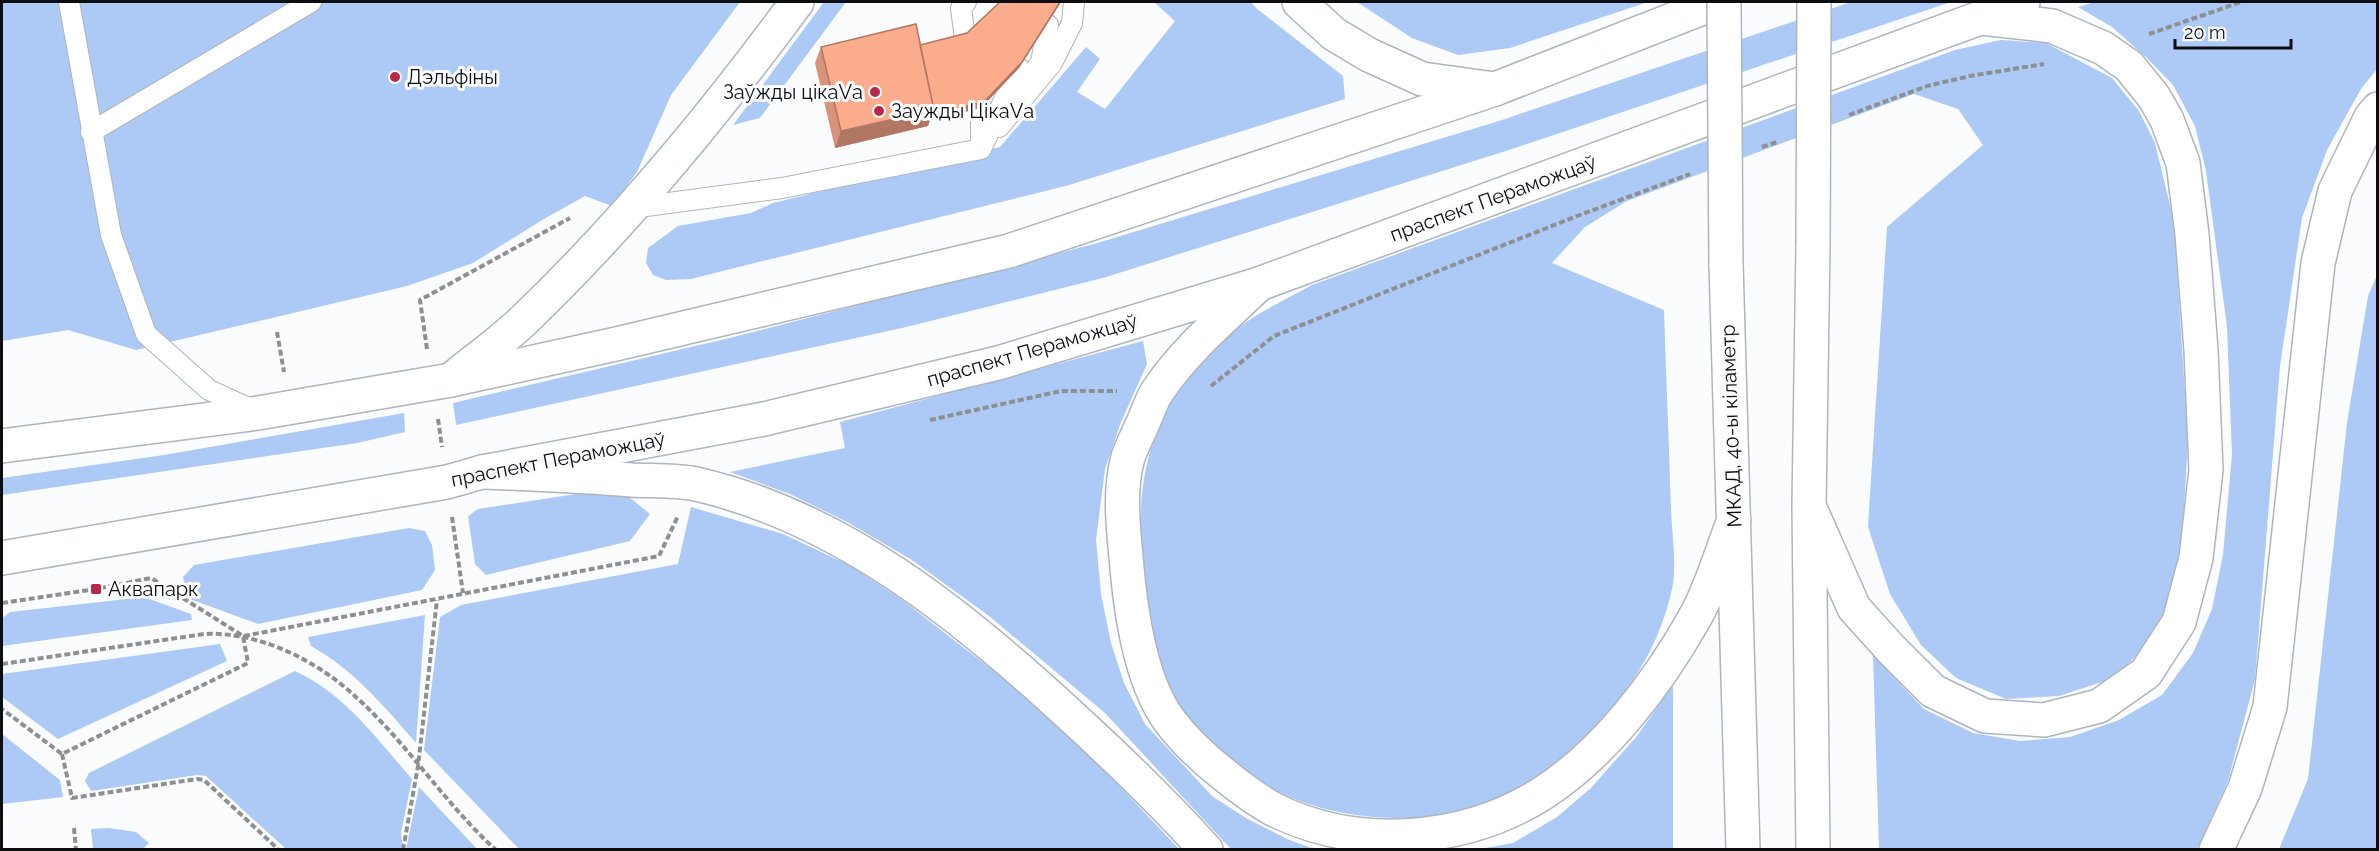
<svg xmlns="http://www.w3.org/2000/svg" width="2379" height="851" font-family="Raleway,sans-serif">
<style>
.green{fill:#accaf5}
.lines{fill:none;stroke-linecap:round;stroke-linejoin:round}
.lane-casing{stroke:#aeb5be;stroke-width:22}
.primary-casing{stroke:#aeb5be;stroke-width:36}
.highway-casing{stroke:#aeb5be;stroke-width:36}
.path{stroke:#8d8f92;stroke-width:4;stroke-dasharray:6 3;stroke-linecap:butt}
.lane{stroke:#fff;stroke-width:20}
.primary{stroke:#fff;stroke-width:33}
.highway{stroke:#fff;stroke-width:33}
.highway-bridge-casing{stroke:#aeb5be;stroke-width:36;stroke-linecap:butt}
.highway-bridge{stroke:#fff;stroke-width:33}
.wall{fill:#d89478}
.shaded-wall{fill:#b07862}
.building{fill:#fbac8c;stroke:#b07862;stroke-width:1.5}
.poi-dot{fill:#b92849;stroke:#fafcfe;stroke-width:2}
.labels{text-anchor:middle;stroke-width:6;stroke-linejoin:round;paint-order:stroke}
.poi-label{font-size:20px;fill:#0c0e12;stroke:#fafcfe;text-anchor:start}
.street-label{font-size:20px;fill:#0c0e12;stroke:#fafcfe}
</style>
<rect width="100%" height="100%" fill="#fafcfe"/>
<path class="green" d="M2,2H740L671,95L637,172L612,206L585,196L544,219L473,263L407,286L136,350L68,330L2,341Z
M824,2H846L760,118L733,125Z
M1154,2H1251L1256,8L1343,76L1345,99L1069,185L691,279L666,280L653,275L646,263L648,248L678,226L751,213L773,203L1000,147L1086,47L1100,59L1077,92L1105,109L1175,21Z
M1357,2H1648L1510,48L1458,55L1412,38Z
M1851,2H1951L1512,149L1103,278L902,328L456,425L453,403L742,335L1094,244L1499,121Z
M2095,2H2377V69L2361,89L2327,150L2302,218L2280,366L2255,679L2228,781L2197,849H1879L1873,655L1924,709L1973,733L2020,741L2070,737L2119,720L2162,695L2193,653L2212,609L2223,555L2232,454L2227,327L2206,171L2195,126L2173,85L2147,58L2112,27L2078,7Z
M2001,40L2046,43L2112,78L2139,111L2155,143L2174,222L2188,441L2180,575L2152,640L2114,678L2059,696L2006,699L1956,678L1921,645L1890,594L1868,527L1887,227L1983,145L1958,109L1914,94L1627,201L1585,227L1552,263L1664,310C1666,377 1669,444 1671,510C1672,534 1677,567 1672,589C1656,660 1619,706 1566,754C1545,774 1522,790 1496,802C1470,814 1440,817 1412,818C1329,820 1257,796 1202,732C1194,723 1185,714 1179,705C1159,674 1152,638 1147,603C1134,515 1136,438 1196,366C1227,328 1269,308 1312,285L1955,50Z
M2377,275V849H2279L2308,779L2347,423L2368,296Z
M1143,341L1147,364L1121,422L1105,469L1096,540L1101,594L1111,643L1124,683L1145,724L1212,796L1246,818L1287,839L1314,849H1231L1105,713L989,616L912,560L847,522L792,495L730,472L845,448L840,422Z
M404,413L405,432L357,443L2,495V478L164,455Z
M602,490L624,493L650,514L630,541L486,575L475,564L468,516L478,509Z
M691,507L783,534L851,566L901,599L1017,689L1079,743L1179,849H519L424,750L440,617L461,605L678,564Z
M409,528L425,531L432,545L435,570L422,590L258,624L187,598L183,577L194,565Z
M144,597L191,614L192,620L2,646V618L10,612Z
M425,615L416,743C384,706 354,670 311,646L308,637Z
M220,644L227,661L58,739L2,697V674Z
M295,671C345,694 376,738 412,779L401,833L403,849H286L206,776L197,775L91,791L85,781L89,773Z
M1673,685V849H1480L1513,843L1557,817L1591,788L1637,736Z
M2,734L60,780L63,797L2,804Z
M419,787L477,849H406Z
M109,828L136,832L149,843L143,849H93L91,829Z"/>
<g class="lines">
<g class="lane-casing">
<path id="lane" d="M69,2L111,235L146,334L209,390L255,411
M965,39L961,8L966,2
M1032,75L1041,62L1048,25
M999,127L1052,63L1072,23L1074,2
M91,132L311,2
M981,143V108
M631,208L782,188L981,149L1019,68"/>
</g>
<g class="primary-casing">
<path id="primary" d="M2,446L258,413L451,380L616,344L1009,251L1495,89L1718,2
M2,558L447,482L482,472L764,419L998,363L1259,284L2023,2"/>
</g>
<g class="highway-casing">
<path id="highway" d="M1299,2L1334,34L1369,55L1422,79L1495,89
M1726,264L1743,850
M1259,284C1225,317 1186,349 1159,389C1152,398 1148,412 1143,423C1138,434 1132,446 1128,457C1119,490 1123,525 1126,557C1130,606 1139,679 1169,720C1183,739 1203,758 1222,773C1238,786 1255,799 1273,809C1356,851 1465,843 1543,793C1605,753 1658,683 1694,619C1710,592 1722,550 1734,520
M451,380C475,360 502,341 525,319C626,222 714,115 797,2
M482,472C532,474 582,476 632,480C653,481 676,480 696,484C841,517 963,616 1070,715C1117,758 1163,802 1206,850
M1809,506L1854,608L1891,649L1933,691L1985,716L2044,720L2099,706L2146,673L2179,622L2196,558L2206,470L2201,350L2192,234L2183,163L2167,120L2154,97L2129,66L2103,48L2052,26L1982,18
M1813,850L1809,506L1813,245
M2216,850L2245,788L2270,707L2318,263L2335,191L2371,117L2378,109"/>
</g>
<path class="path" d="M2149,34L2241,2
M1849,115L1927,86L1970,76L2044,64
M1762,147L1777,142
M277,332L284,372
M427,349L420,300L570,218
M1211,386L1274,336L1577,216L1690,174
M438,419L442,447
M930,420L1061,391H1117
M452,517L463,593
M2,603L96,589L151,578L243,636L248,663L62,754L2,709
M244,636L659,556L678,516
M2,664L204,634C259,631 318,661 357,698C408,744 445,804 496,850
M62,754L72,798L197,779L204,780L279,850
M74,828L76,850
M403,850L418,766L437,600"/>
<use href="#lane" class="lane"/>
<use href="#primary" class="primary"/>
<use href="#highway" class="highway"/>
<g class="highway-bridge-casing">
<path id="highway-bridge" d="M1724,2L1726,264
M1813,245L1814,2"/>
</g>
<use href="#highway-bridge" class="highway-bridge"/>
</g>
<path class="wall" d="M1000,2H1061L1019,68L981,108L930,120L928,126L835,148L815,63L821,47L920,45L967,33Z"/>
<path class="shaded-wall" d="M1060,2H1061L1019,68L981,108L930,120L928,126L835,148L841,131L934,110Z"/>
<path class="building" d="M1000,2H1060L1022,62L984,102L933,114L934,110L920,45L967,33Z
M916,24L934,110L841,131L821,47Z"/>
<g class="poi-dot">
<circle cx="395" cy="77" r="6"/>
<circle cx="875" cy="92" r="6"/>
<circle cx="879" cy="111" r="6"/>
<rect x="90" y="583" width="12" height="12" rx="3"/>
</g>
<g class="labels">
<g class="poi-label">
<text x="407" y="84">Дэльфіны</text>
<text x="863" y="99" text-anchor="end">Заўжды цікаVа</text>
<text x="891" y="118">Заужды ЦікаVа</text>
<text x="108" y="596">Аквапарк</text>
</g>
<g class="street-label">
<text transform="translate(1493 198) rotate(-20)" y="7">праспект Пераможцаў</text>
<text transform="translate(1032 350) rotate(-16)" y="7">праспект Пераможцаў</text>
<text transform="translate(1731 426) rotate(-92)" y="7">МКАД, 40-ы кіламетр</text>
<text transform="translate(558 459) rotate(-11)" y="7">праспект Пераможцаў</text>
</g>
</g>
<rect width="2379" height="851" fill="none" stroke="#0c0e12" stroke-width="6"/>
<path d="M2175 39v9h116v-9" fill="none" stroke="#0c0e12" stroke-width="3"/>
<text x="2184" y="39" font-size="18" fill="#0c0e12" stroke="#fafcfe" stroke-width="4.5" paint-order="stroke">20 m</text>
</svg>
